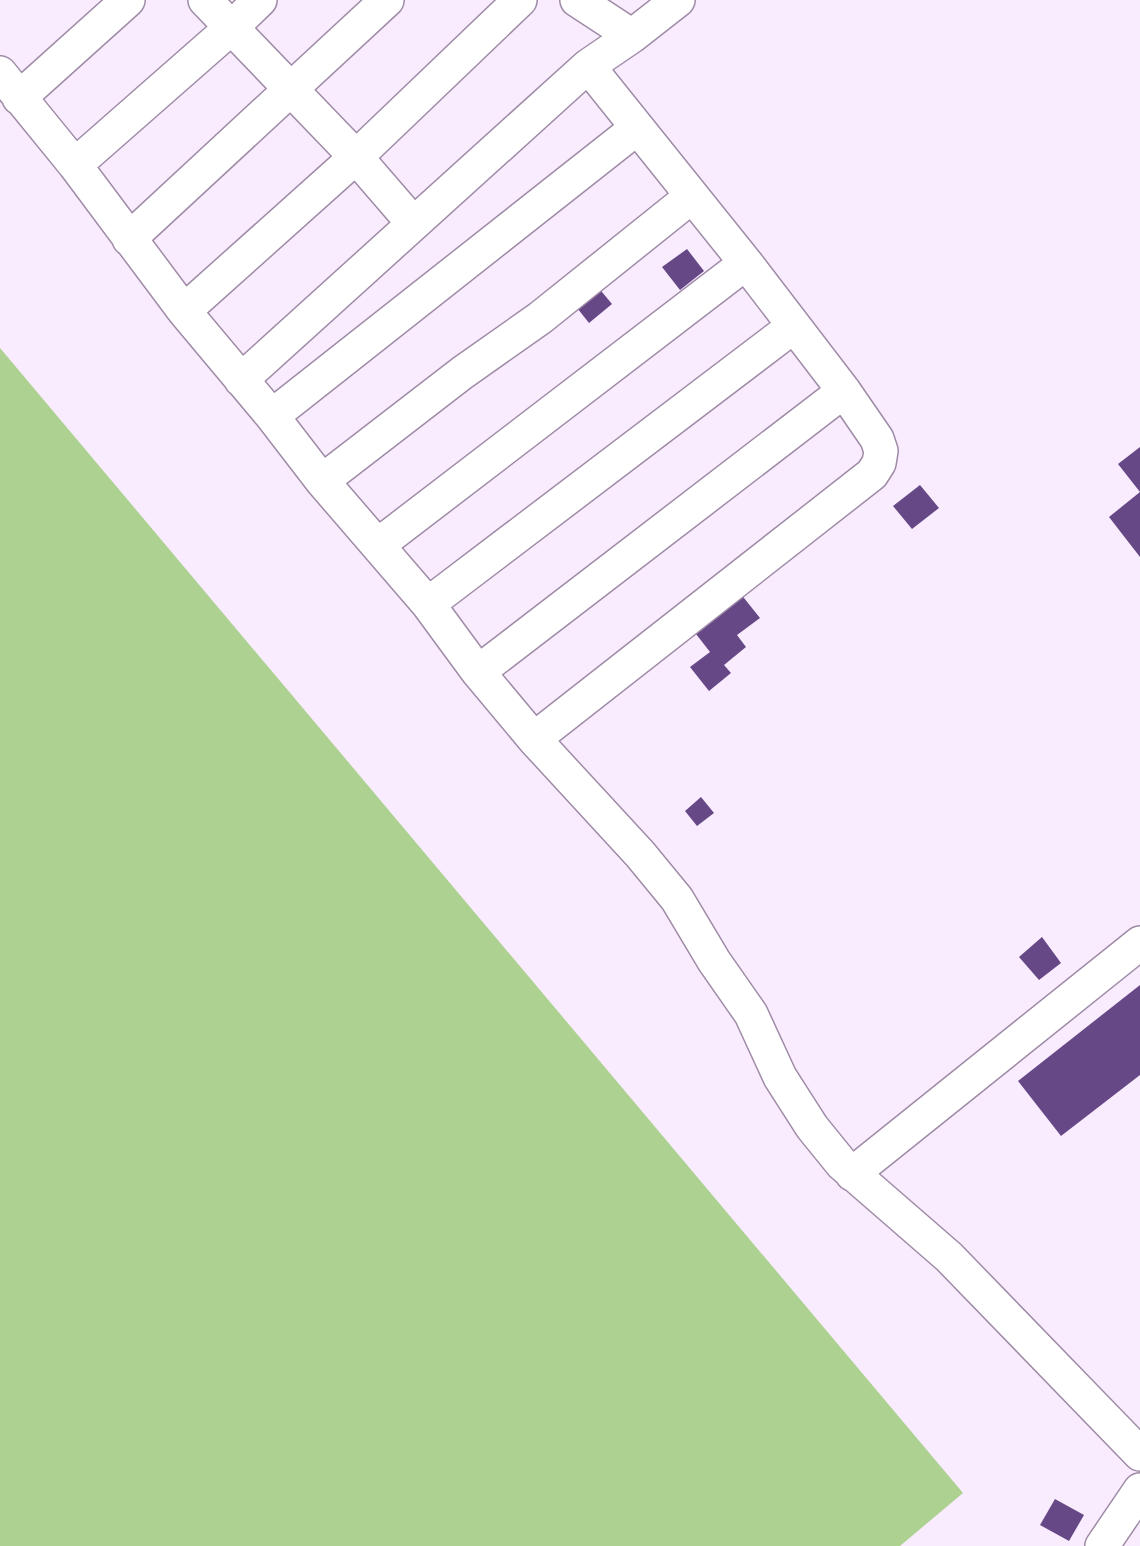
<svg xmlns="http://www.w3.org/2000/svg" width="1140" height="1546" font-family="Lato,sans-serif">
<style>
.green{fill:#acd190}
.building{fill:#674886}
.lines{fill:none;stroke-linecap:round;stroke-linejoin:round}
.minor-casing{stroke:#9f8ba7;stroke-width:36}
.minor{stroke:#fff;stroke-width:33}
</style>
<rect width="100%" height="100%" fill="#f9ecfe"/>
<path class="green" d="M0,348L963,1493L900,1546H0Z"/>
<path class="building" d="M687,249L704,271L680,290L662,267Z
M592,280L612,304L589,323L570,299Z
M1140,447V492L1118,464Z
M920,485L939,508L912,529L893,506Z
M1140,492V557L1109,517Z
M736,588L760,618L737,635L746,647L724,665L731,673L709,691L690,667L710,652L689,625Z
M701,797L714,813L697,826L685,811Z
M1042,937L1061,963L1039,980L1019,957Z
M1140,985V1075L1061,1136L1018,1081Z
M1055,1499L1084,1515L1069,1541L1040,1525Z"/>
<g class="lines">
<g class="minor-casing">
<path id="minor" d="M205,0L356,157L413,223
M577,0L632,36L678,0
M0,73L75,165L184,311L272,416L322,481L428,604L478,672L534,739L640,854L677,899L714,961L751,1014L780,1077L812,1127L842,1164L949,1257L1140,1454
M19,98L128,0
M75,165L231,28L260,0
M129,239L387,0
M184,311L356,157L520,0
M241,380L588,66L632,36
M272,416L637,128
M322,481L462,373L540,318L691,197
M378,545L746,263
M428,604L794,326
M478,672L844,391
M534,739L872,474L879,463L881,451L877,439L844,391L746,263L588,66
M852,1174L1140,943
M1102,1546L1140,1490"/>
</g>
<use href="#minor" class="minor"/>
</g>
</svg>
